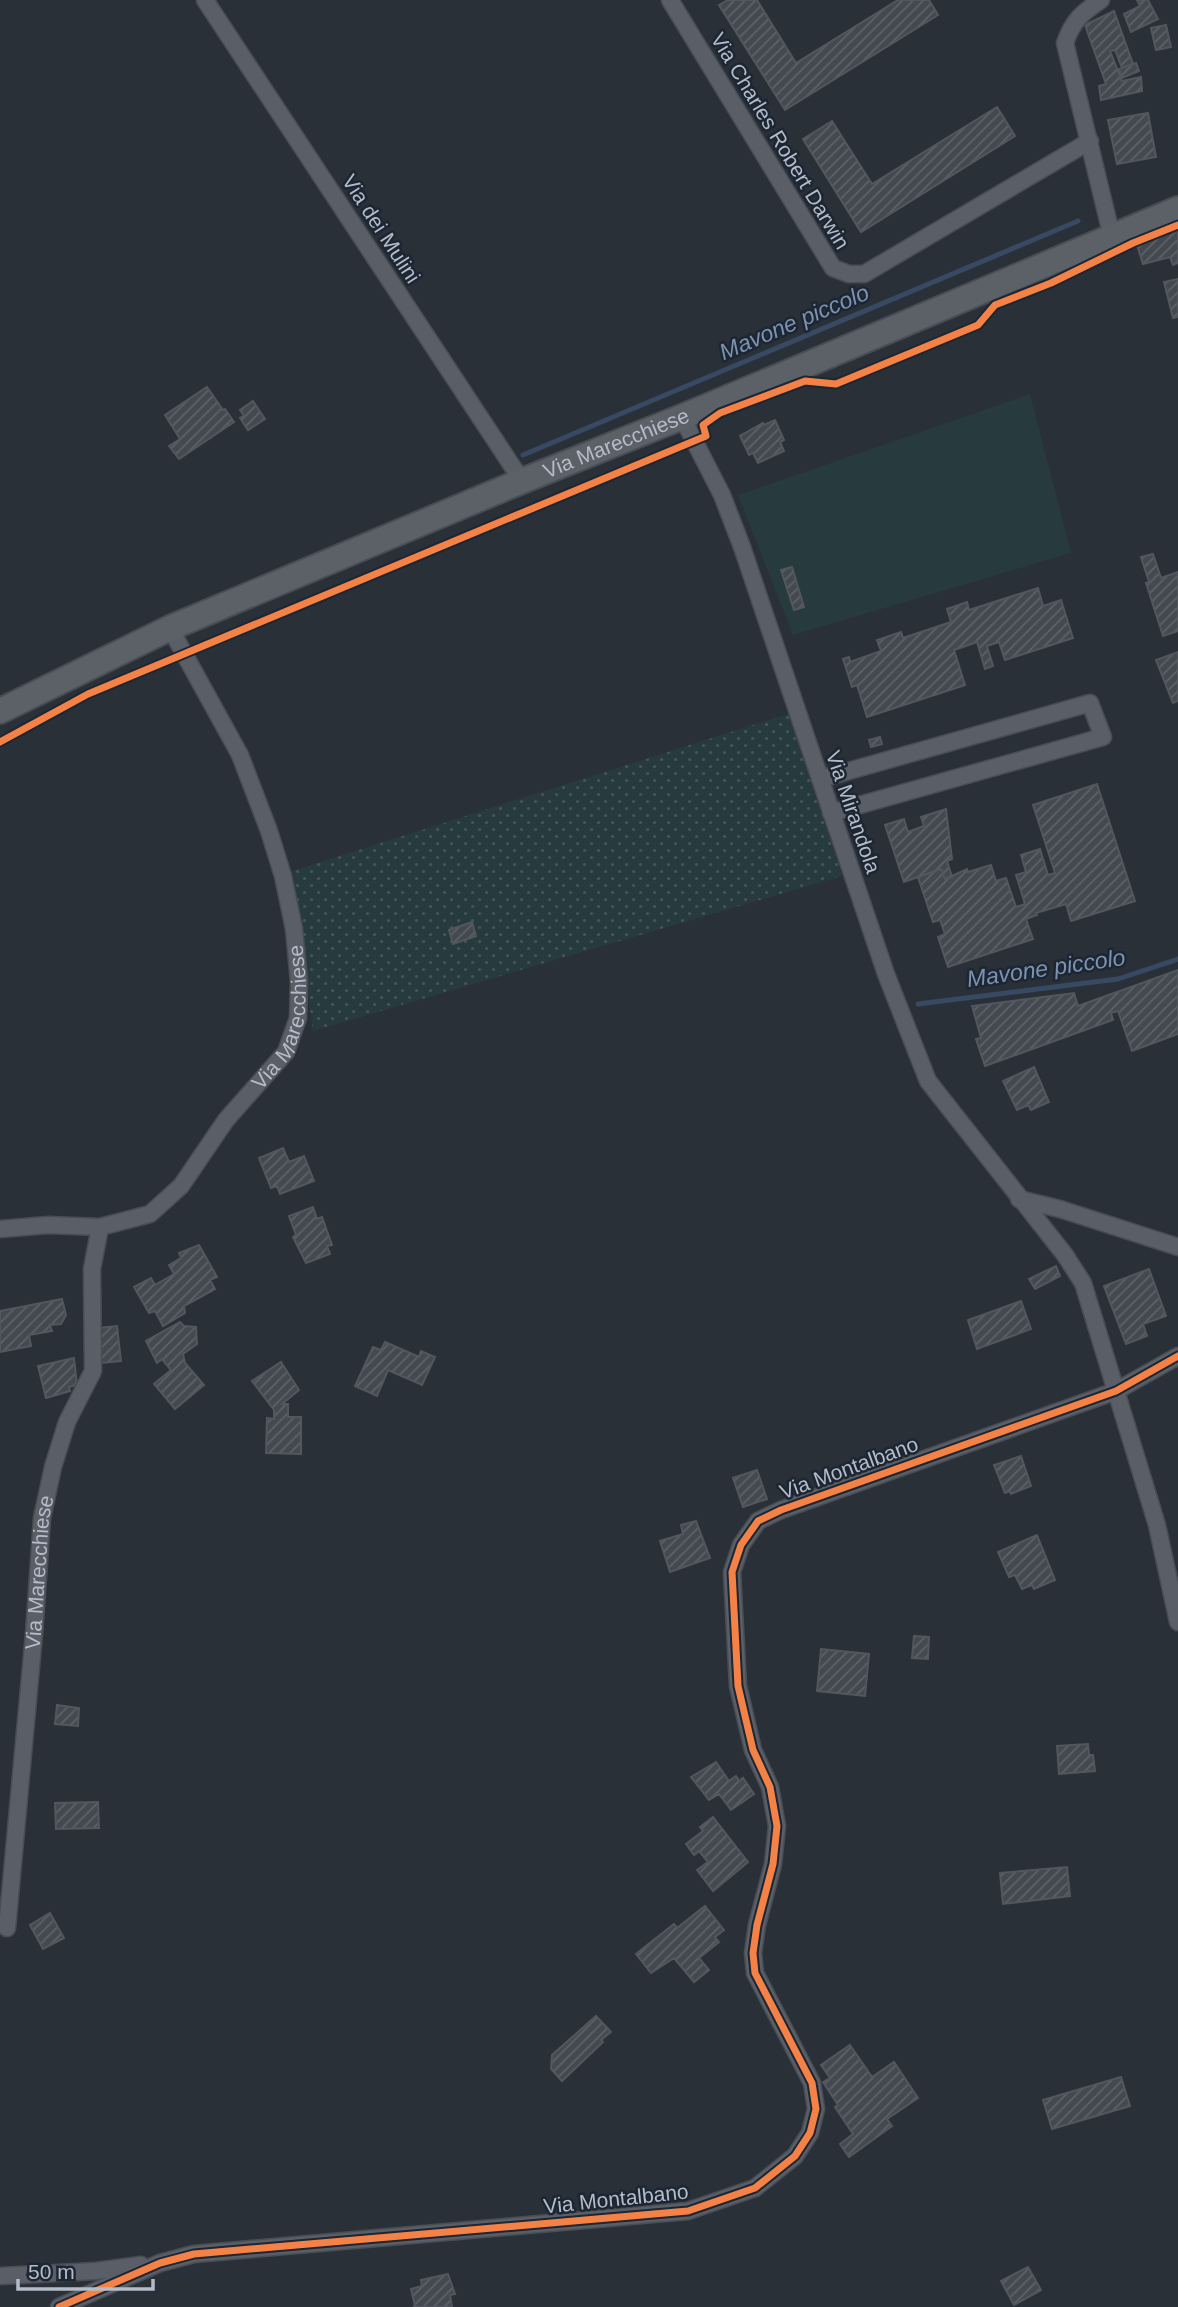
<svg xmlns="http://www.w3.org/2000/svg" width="1178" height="2307" font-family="Arial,sans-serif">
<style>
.grass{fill:url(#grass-dots)}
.park{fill:#273a3e}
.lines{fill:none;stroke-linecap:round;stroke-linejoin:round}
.stream{stroke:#384963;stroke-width:5}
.building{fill:url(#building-hatch);stroke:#52575f;stroke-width:2}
.minor-casing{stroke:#484c53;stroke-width:19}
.primary-casing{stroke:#484c55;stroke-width:28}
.minor{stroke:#5a5e66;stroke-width:16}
.primary{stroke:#5c6168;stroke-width:24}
.cycleway-casing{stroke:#1d2633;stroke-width:11}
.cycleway{stroke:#f48246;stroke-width:7}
.labels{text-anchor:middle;stroke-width:5;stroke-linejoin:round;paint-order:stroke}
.street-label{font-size:21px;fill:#b4bcc9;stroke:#1d2633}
.water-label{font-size:23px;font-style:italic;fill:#7c92b1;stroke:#1d2633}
</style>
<defs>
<pattern id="grass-dots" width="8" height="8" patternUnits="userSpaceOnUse" patternTransform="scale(1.75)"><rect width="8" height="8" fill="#273a3e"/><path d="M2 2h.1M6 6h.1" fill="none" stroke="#445559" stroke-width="1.8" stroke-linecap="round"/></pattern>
<pattern id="building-hatch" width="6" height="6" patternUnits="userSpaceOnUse" patternTransform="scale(1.75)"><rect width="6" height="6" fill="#444950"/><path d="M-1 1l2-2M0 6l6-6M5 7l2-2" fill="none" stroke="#5d6168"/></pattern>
</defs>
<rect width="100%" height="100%" fill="#2a3038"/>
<path class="grass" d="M791,713L842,876L313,1031L292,871Z"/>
<path class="park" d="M1030,394L1071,553L793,635L738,495Z"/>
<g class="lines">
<path class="stream" d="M523,455L1078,221
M918,1004L1118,979L1178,959"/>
</g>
<path class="building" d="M728,0H757L796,63L898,0H929L938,15L785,110L719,5Z
M1137,0H1148L1158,19L1131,32L1124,14L1140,6Z
M1114,11L1133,64L1122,68L1115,50L1110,51L1122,81L1141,77L1142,91L1101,100L1099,86L1106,84L1085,25Z
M1166,25L1171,47L1156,50L1151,28Z
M1136,63L1139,71L1122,78L1119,69Z
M997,107L1015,136L861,232L803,139L832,121L872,184Z
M1148,113L1156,157L1117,164L1108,120Z
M1178,230V263L1173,265L1170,257L1143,264L1137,245Z
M1178,279V317L1173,318L1164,282Z
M207,387L223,410L225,409L234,422L179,459L169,446L180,439L165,415Z
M253,401L265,419L248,430L240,418L244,416L240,410Z
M775,420L784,440L780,442L784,451L758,463L753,453L749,455L740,436L763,423L764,425Z
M1153,554L1161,578L1178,572V631L1163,636L1146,583L1149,582L1141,557Z
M792,567L804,607L794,610L781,570Z
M1038,588L1043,606L1061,600L1073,638L1005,660L999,642L987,646L993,666L985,669L977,642L954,650L965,685L867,717L857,685L852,687L843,659L849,657L850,662L881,651L877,640L901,632L903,638L951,622L947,609L967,602L969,610Z
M1178,652V701L1173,703L1156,660Z
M880,737L882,744L871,747L869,740Z
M1097,784L1135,901L1071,921L1066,904L1036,913L1037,915L1026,919L1033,939L948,967L938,937L945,934L940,920L933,922L918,877L941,869L945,879L967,869L968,872L991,865L996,881L1006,878L1016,907L1025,904L1016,875L1026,872L1021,855L1040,849L1048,875L1055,873L1033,805Z
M946,809L952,859L947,861L952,877L945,879L941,869L904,882L885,825L904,819L908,832L924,826L921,817Z
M472,922L476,936L453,944L449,930Z
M1178,970V1034L1132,1051L1118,1011L1111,1013L1113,1020L985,1066L976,1039L981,1038L972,1006L1074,993L1078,1006Z
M1034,1067L1049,1102L1031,1110L1028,1105L1017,1110L1003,1081Z
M283,1148L289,1162L304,1156L314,1181L280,1194L277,1186L271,1188L259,1158Z
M313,1207L317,1219L322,1217L332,1245L327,1246L330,1254L306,1263L293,1237L296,1235L289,1216Z
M199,1245L217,1277L210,1280L215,1289L184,1306L185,1313L163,1326L155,1311L149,1313L134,1287L151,1278L155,1285L174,1274L169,1265L181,1258L179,1253Z
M1056,1266L1060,1276L1035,1289L1029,1279Z
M1149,1269L1166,1316L1143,1324L1147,1336L1126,1344L1104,1286Z
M62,1299L66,1315L61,1324L50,1325L52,1331L29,1335L31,1346L0,1352V1311Z
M1021,1301L1031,1329L977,1349L968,1320Z
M180,1322L184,1326L196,1327L197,1344L183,1354L185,1363L204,1385L175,1409L154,1384L171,1370L162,1359L157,1363L146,1341Z
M117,1326L121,1361L101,1363L98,1328Z
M385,1342L419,1357L421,1351L435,1357L422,1385L388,1370L377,1396L355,1386L373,1347L381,1350Z
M74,1358L77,1385L69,1387L70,1391L46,1398L38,1366Z
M281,1362L299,1390L282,1404H288V1417H301V1454L266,1453L267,1418L274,1419V1410L252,1381Z
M1021,1456L1031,1486L1011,1494L1010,1491L1005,1493L994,1465Z
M757,1470L767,1499L743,1507L733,1478Z
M696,1521L710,1558L670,1572L660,1541L683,1534L681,1525Z
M1037,1535L1055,1580L1034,1589L1032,1585L1022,1589L1015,1575L1009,1577L998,1552Z
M914,1636L929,1637L928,1659L912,1658Z
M821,1649L869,1654L865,1696L817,1691Z
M57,1705L79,1708L78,1726L55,1724Z
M1088,1744L1089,1755H1093L1095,1771L1059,1774L1057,1746Z
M716,1762L729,1781L736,1776L739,1781L743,1778L754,1794L731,1810L719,1794L709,1800L691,1777Z
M98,1802L99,1828L56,1829L55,1803Z
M713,1817L748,1862L713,1891L697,1870L708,1862L699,1851L694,1855L686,1844L703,1831L700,1827Z
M1067,1867L1070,1896L1003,1904L1000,1873Z
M705,1906L724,1930L715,1937L719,1942L699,1958L709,1970L694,1982L674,1958L651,1973L636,1954L674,1924L677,1928Z
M50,1913L64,1938L43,1949L30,1925Z
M596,2016L611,2032L601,2040L603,2042L562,2081L551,2069L552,2055Z
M850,2045L872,2077L894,2062L918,2098L887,2119L892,2126L849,2157L840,2144L853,2134L835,2107L838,2105L823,2082L830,2078L821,2065Z
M1121,2077L1130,2106L1052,2129L1043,2100Z
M1028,2267L1041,2290L1014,2305L1001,2281Z
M448,2274L455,2294L450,2295L452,2307H413L415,2306L411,2289L422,2286L421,2280Z"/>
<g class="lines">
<g class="minor-casing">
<g id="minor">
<path d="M205,0L522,481"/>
<path d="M670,0L833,268L849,274H864L1090,141"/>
<path d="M1101,0C1082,13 1073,20 1065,43L1112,237"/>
<path d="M682,417L722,495L742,547L886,974L928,1081L1065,1255L1083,1283L1157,1525L1178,1622"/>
<path d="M820,779L1090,703L1103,737L831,813"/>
<path d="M1019,1199L1060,1209L1178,1247"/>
<path id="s1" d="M0,1229L48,1225L100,1227L150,1214L181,1186L226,1120L286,1052L298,1018L299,982L294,929L283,876L269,831L240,755L170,628"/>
<path id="s2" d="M7,1928L34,1634L42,1518L53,1467L67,1422L93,1371L92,1269L100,1227"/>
<path d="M0,2276L96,2271L141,2265"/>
<path d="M59,2307L160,2263L194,2254L688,2211L755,2188L795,2156L810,2133L816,2109L812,2083L755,1973L753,1953L757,1925L773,1864L777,1826L770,1787L753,1750L738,1686L732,1572L741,1545L758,1521L781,1510L1116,1391L1178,1356"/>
</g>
</g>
<g class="primary-casing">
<g id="primary">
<path id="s3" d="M0,711L170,628L522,481L682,417L1178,209"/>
</g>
</g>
<use href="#minor" class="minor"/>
<use href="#primary" class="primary"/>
<g class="cycleway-casing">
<path id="cycleway" d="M0,742L88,694L694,441L706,436L703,425L720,413L805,381L836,384L978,325L995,305L1051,283L1133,243L1178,225
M59,2307L160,2263L194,2254L688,2211L755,2188L795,2156L810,2133L816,2109L812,2083L755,1973L753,1953L757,1925L773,1864L777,1826L770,1787L753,1750L738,1686L732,1572L741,1545L758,1521L781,1510L1116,1391L1178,1356"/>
</g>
<use href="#cycleway" class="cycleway"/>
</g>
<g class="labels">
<g class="street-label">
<text transform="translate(780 141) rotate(59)" y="7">Via Charles Robert Darwin</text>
<text transform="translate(381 229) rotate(57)" y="7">Via dei Mulini</text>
<text dy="7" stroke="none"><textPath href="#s3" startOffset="672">Via Marecchiese</textPath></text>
<text transform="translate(853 812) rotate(71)" y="7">Via Mirandola</text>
<text dy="7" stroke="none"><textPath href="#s1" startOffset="396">Via Marecchiese</textPath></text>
<text transform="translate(849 1468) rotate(-20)" y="7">Via Montalbano</text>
<text dy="7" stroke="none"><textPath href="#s2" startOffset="357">Via Marecchiese</textPath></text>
<text transform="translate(616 2199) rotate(-6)" y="7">Via Montalbano</text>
</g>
<g class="water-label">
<text transform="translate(794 322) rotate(-23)" y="8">Mavone piccolo</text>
<text transform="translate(1046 968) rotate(-8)" y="8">Mavone piccolo</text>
</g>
</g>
<path d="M18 2279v10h135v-10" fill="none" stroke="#b4bcc9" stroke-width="3.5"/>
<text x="28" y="2279" font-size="21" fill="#b4bcc9" stroke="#1d2633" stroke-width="5" paint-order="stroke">50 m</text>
</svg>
